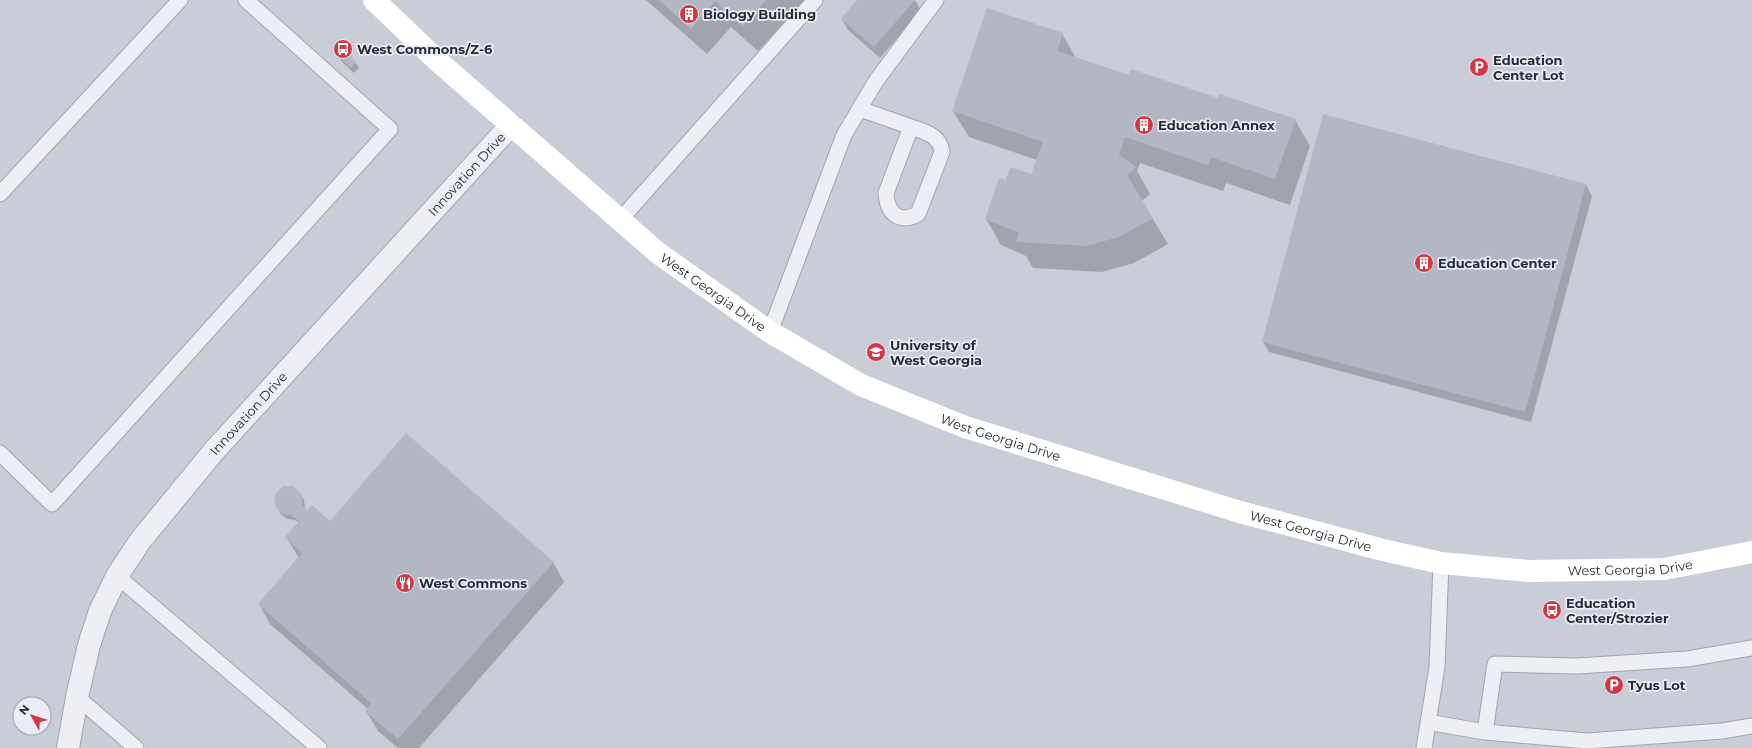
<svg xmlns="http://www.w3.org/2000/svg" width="1752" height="748" font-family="Montserrat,sans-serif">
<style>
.built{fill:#c9cdd8;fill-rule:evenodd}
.shadow{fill:#0003}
.building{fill:#b2b7c3}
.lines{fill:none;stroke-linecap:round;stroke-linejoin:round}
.lane-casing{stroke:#a1a5b0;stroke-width:17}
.street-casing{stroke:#a1a5b0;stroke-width:24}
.lane{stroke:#eeeff4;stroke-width:15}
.street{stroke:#eeeff4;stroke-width:22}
.secondary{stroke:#fff;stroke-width:22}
.labels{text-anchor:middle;stroke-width:3.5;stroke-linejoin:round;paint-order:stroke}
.poi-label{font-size:13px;font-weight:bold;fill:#252c3c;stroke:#eaedf4;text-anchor:start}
.street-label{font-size:13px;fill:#252c3c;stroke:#eaedf4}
</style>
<rect width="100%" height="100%" fill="#dbdee6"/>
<path class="built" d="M0,0H1752V748H0ZM20,704H44V728H20Z"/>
<path class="shadow" d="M646,0H804L758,51L731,27L707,54Z
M858,0H915L921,10L880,58L848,30L842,19Z
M1062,34L1076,58L1129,76L1295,120L1310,146L1290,205L1226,183L1223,191L1140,163L1137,171L1150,194L1142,201L1168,244L1134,263L1102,272L1033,268L1026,256L1001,245L986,219L1006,181L1032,175L1037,160L969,137L953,111Z
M343,52L356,63L359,68L354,73L342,62L339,56Z
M1324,115L1586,185L1592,196L1531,422L1269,352L1263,342Z
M301,494L304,500L305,509L330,522L553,562L564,582L419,748H398L378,731L366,711L368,709L270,624L259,604L299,558L286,537L299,523L295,520L287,519L281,514L278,509Z"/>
<path class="building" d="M659,0H766L743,26L715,1L691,29Z
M857,0H915L874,47L841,19Z
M987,8L1063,33L1057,51L1129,75L1131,69L1218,98L1219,94L1296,119L1275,179L1211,157L1208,165L1125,137L1119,155L1136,167L1127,175L1153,218L1119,237L1086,246L1016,242L1019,233L985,219L999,178L1006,180L1010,167L1031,174L1043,142L952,111Z
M343,50L356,62L351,68L338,56Z
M1323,114L1586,184L1525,412L1262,342Z
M406,433L554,562L398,739L365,711L371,703L258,604L302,553L285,537L299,521L291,515L283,514L277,509L274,502L276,493L284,486H293L302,494V505L308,510L312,505L330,521Z"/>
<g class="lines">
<g class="lane-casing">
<path id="lane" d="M860,109L911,127L886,193C887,213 899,224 918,214L942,152C940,135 925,132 911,127
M0,194L180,0
M620,220L815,0
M770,332L844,135L876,81L936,0
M0,453L52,504L390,129L246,0
M117,576L319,748
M77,697L136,748
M1428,722L1485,732L1587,741L1722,731L1752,726
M1485,732L1495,664L1577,666L1687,659L1752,648
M1424,748L1437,667L1441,563"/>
</g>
<g class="street-casing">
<g id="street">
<path id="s1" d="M68,748L77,697L89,645L100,611L117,576L140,541L214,451L511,125"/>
</g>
</g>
<use href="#lane" class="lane"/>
<use href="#street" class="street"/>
<path class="secondary" id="s2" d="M374,0L440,63L658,253L770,332L861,385L965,427L1240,512L1383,550L1441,563L1529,571L1664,569L1752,552"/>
</g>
<defs>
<g id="building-disc" transform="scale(1)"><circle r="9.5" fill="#d33845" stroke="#eaedf4"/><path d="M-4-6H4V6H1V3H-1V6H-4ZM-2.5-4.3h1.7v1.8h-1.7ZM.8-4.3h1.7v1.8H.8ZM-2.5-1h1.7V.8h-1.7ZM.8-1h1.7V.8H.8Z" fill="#fff"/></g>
<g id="bus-disc" transform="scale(1)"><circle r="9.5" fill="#d33845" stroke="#eaedf4"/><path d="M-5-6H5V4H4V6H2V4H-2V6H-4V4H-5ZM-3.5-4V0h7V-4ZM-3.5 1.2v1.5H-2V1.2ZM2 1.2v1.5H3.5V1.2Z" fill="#fff"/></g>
<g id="parking-disc" transform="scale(1)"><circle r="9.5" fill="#d33845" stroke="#eaedf4"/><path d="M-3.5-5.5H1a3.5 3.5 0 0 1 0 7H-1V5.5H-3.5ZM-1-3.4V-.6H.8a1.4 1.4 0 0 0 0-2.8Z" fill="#fff"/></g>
<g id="university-disc" transform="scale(1)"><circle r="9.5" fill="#d33845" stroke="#eaedf4"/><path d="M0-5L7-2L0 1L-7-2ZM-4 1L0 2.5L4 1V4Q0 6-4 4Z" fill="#fff"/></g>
<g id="restaurant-disc" transform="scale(1)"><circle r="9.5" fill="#d33845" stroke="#eaedf4"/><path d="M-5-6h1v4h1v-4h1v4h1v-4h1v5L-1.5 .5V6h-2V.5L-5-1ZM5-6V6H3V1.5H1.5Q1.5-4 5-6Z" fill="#fff"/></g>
</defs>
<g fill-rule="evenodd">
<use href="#building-disc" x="689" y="14"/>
<use href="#bus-disc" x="343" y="49"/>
<use href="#parking-disc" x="1479" y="67"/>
<use href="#building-disc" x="1144" y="125"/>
<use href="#building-disc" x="1424" y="263"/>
<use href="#university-disc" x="876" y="352"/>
<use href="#restaurant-disc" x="405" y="583"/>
<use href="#bus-disc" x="1552" y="610"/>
<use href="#parking-disc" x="1614" y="685"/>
</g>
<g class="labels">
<g class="poi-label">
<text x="703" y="19">Biology Building</text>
<text x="357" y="54">West Commons/Z-6</text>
<text x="1493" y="65">Education<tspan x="1493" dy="15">Center Lot</tspan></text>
<text x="1158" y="130">Education Annex</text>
<text x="1438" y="268">Education Center</text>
<text x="890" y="350">University of<tspan x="890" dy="15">West Georgia</tspan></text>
<text x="419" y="588">West Commons</text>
<text x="1566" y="608">Education<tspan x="1566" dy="15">Center/Strozier</tspan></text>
<text x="1628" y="690">Tyus Lot</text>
</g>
<g class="street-label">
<text dy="5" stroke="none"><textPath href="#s1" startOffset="713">Innovation Drive</textPath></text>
<text dy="5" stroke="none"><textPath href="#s2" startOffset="448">West Georgia Drive</textPath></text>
<text dy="5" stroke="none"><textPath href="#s1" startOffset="389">Innovation Drive</textPath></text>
<text dy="5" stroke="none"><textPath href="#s2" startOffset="772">West Georgia Drive</textPath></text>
<text dy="5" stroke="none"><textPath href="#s2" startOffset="1096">West Georgia Drive</textPath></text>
<text dy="5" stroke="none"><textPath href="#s2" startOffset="1420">West Georgia Drive</textPath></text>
</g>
</g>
<g transform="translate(32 716) rotate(309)"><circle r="19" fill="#eaedf4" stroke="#9ba0aa"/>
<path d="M0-3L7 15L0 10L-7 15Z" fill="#d33845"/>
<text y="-6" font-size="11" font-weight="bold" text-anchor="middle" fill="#252c3c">N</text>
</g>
</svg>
